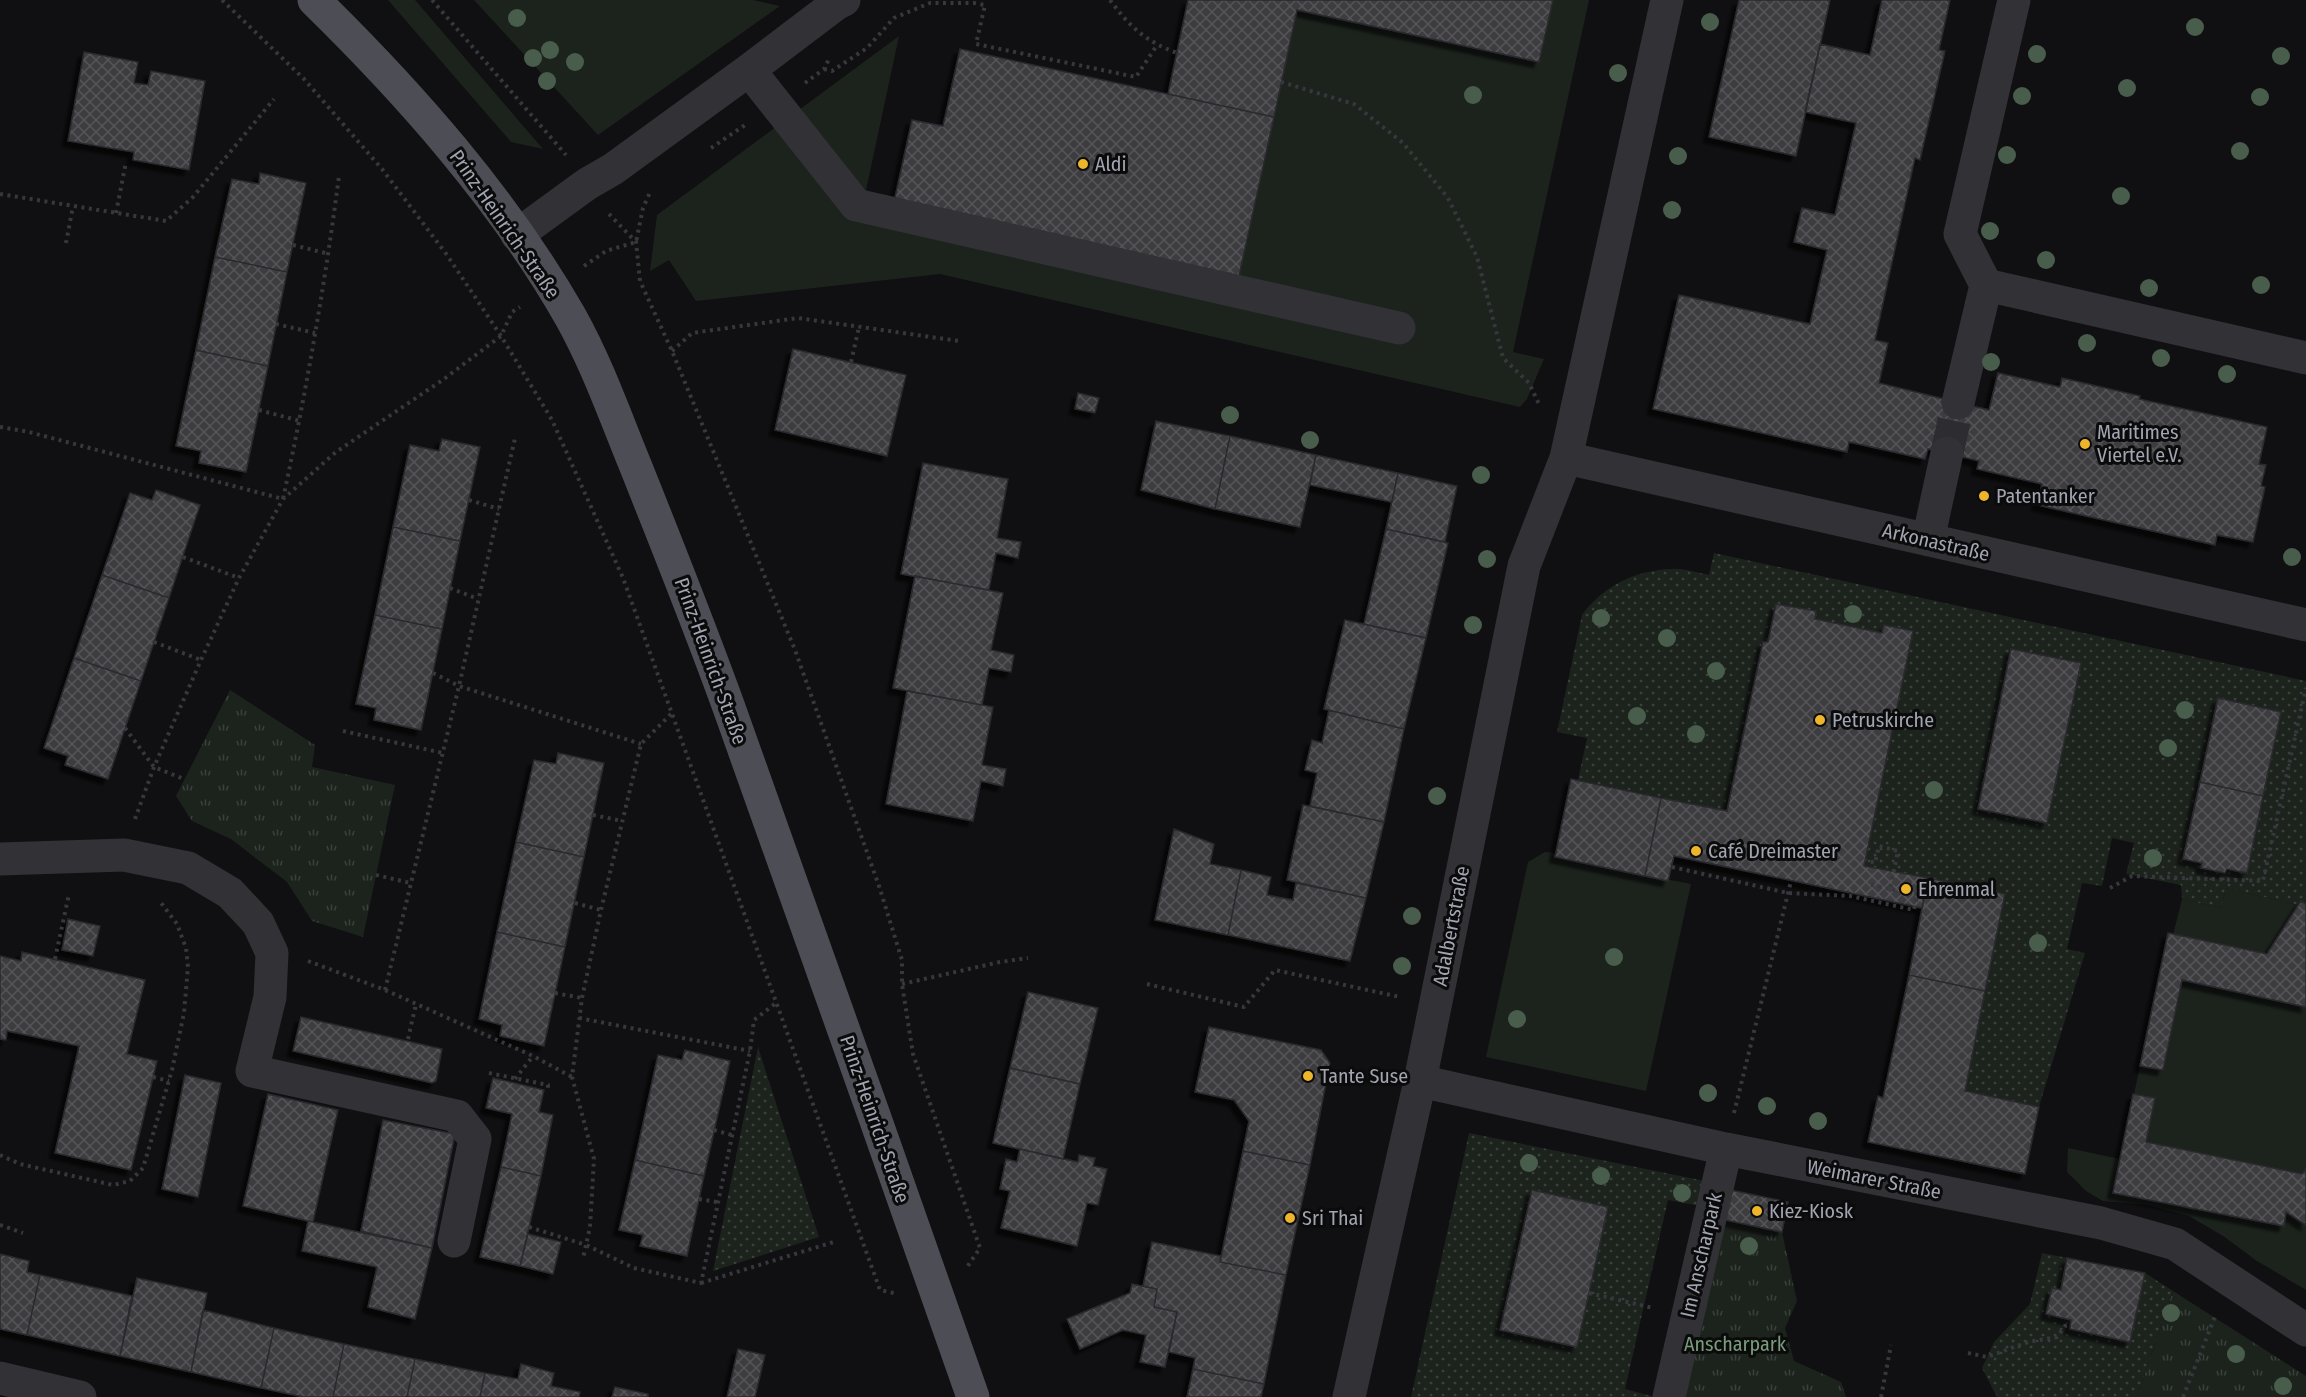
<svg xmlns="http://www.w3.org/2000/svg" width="2306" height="1397" font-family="'Fira Sans Condensed',sans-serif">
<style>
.grass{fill:#1c231d}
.park{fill:url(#park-tufts)}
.garden{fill:url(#garden-dots)}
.building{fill:url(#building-cross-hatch);stroke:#2a292d;stroke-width:1.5;filter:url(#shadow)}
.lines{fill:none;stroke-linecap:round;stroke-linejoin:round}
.minor-tunnel{stroke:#2d2d31;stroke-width:33;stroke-dasharray:33 16;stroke-linecap:butt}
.path{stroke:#37383d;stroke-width:4;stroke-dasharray:3 4.5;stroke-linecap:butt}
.minor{stroke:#313136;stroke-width:33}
.major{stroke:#4d4e55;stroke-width:33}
.tree{fill:#495d4c}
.poi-dot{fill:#ecb52c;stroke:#0b0b0c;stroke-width:2}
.labels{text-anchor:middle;stroke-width:6;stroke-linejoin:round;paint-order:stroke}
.poi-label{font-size:20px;fill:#a1a5b1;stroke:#0b0b0c;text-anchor:start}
.street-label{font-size:20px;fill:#a1a5b1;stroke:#0b0b0c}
.park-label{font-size:20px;fill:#789c7c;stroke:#0b0b0c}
</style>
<defs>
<pattern id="park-tufts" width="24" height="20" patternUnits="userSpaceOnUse" patternTransform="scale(1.5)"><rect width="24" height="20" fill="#1c231d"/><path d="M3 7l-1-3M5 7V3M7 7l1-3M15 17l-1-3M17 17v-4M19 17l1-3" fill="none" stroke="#3a403b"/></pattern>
<pattern id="garden-dots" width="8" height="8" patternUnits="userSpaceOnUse" patternTransform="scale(1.5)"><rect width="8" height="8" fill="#1c231d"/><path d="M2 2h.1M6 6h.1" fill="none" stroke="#3a403b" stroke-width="1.8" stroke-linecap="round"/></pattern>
<pattern id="building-cross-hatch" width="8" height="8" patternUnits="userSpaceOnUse" patternTransform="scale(1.5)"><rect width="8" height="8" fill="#3c3c41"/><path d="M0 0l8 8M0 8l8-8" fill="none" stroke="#55555a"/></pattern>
<filter id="shadow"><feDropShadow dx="-5.5" dy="5.5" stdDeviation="1.5" flood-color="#0009"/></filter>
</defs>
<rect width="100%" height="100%" fill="#100f11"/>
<path class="grass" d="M388,0H415L543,149L511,142Z
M474,0H753L780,6L598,135Z
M1553,0H1589L1513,352L1544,359L1527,399L1520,407L940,274L696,301L669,260L650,271L657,215L899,36L865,195L1239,276L1297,10L1539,62Z
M1545,852L1556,853L1555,858L1691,884L1646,1091L1486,1057L1528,862Z
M2226,888L2298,905L2306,909V1290L2257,1261L2223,1236L2189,1216L2147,1205L2103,1201L2086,1191L2067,1172L2068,1148L2120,1159L2140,1066L2182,899L2221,908Z"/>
<path class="park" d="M230,690L315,745L312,767L395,785L363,937L312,921L287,882L231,839L192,821L176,796Z
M1709,1218L1782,1232L1797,1301L1785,1328L1794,1361L1841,1382L1846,1397H1670Z
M2173,1291L2306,1376V1397H2137Z"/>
<path class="garden" d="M1714,553L2306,681V909L2298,905L2226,888L2221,908L2182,899L2181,885L2126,874L2134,843L2112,838L2102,886L2082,883L2067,949L2085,953L2039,1107L1965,1091L2005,895L1864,866L1913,631L1884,625L1882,633L1815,619L1816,611L1776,604L1768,642H1762L1727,811L1578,780L1587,738L1557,732L1582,615C1603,586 1636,570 1672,569C1684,568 1698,573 1709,575Z
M758,1047L819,1237L713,1271Z
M1469,1133L1705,1181L1700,1206L1668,1200L1625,1389L1655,1397H1411Z
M2042,1253L2145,1273L2173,1291L2137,1397H1997L1982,1368L1994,1342L2030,1304Z"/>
<path class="building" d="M1188,0H1553L1539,62L1297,10L1274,117L1168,94Z
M1739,0H1830L1796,156L1709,137Z
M1882,0H1950L1939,50L1945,51L1920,160L1915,158L1875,340L1888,343L1879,383L1989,410L1998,373L2060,387L2062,378L2140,396L2139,399L2267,427L2259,464L2266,465L2261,486L2265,487L2253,542L2217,535L2215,545L2037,505L2042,484L1977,469L1979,461L1947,453L1928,449L1925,459L1849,442L1847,452L1653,409L1679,295L1810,324L1827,250L1794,242L1802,208L1835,215L1856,123L1805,112L1820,44L1870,55Z
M960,49L1274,117L1239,276L894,202L912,120L943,126Z
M84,52L138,62L134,83L148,85L151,71L205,81L189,170L133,160L134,152L68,141Z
M260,173L306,183L287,272L215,257L232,179L259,184Z
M215,257L287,272L268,366L196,350Z
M793,349L906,375L887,456L775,430Z
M196,350L268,366L246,472L199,463L201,451L176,446Z
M1078,393L1099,398L1095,413L1075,409Z
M1156,421L1230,436L1215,509L1141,490Z
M1230,436L1316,455L1300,527L1215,509Z
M442,439L480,447L460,541L393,527L410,445L439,451Z
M1316,455L1398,473L1392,502L1310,485Z
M923,463L1008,479L997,538L1021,542L1018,558L996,553L989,590L901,574Z
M1398,473L1457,486L1445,542L1386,529Z
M156,490L200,505L169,598L102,575L130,493L152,500Z
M393,527L460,541L442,629L375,615Z
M1386,529L1448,543L1426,638L1364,624Z
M102,575L169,598L141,681L74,658Z
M915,576L1003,593L991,650L1014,655L1011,672L989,668L982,705L893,688Z
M1776,604L1816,611L1815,619L1882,633L1884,625L1913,631L1864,866L1928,878L1922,908L1674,856L1668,881L1645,876L1661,798L1727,811L1763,642H1768Z
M375,615L442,629L421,730L374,720L376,708L356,704Z
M1345,620L1426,638L1404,729L1324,709Z
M2011,649L2081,663L2047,823L1978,809Z
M74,658L141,681L108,779L65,765L68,756L44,748Z
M907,691L993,707L982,765L1006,769L1003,786L981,781L973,821L886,804Z
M2218,698L2281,712L2263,796L2200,782Z
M1329,710L1404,729L1384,822L1310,806L1317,773L1305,770L1312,740L1322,743Z
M558,753L604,763L584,857L516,842L534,760L556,764Z
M1571,779L1661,798L1645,876L1555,857Z
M2200,782L2263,796L2247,873L2227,869L2225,873L2201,868L2202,863L2183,859Z
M1303,805L1384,822L1366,898L1287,880Z
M1174,829L1214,844L1210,864L1241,870L1228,935L1155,920Z
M516,842L584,857L565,947L497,932Z
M1241,870L1271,877L1267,895L1293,900L1296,883L1366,898L1350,961L1228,935Z
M1928,878L2005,894L1985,991L1909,975Z
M2301,901L2306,904V1007L2182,980L2163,1070L2140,1066L2168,933L2267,954Z
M68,919L100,926L93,956L62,950Z
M497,932L565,947L544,1046L500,1036L502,1025L479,1019Z
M22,952L145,980L127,1054L157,1061L131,1170L55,1153L79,1046L7,1031L6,1040L0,1039V956L21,961Z
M1909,975L1985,991L1965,1091L2039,1107L2025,1174L1868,1142L1878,1096L1883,1098Z
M1028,992L1098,1008L1080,1084L1010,1068Z
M301,1017L442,1049L436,1081L432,1083L293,1051Z
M1209,1027L1321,1050L1330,1063L1310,1165L1243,1151L1249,1121L1234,1100L1195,1092Z
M685,1050L730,1061L704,1176L635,1160L658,1055L682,1060Z
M1010,1068L1080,1084L1063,1159L993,1143Z
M185,1075L221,1083L198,1197L162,1189Z
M493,1078L544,1090L539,1112L553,1115L541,1176L501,1167L512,1114L486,1108Z
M268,1094L338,1110L313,1222L243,1206Z
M2133,1094L2155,1098L2146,1142L2302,1174L2306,1169V1225L2286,1212L2284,1226L2113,1193Z
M383,1120L455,1134L432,1248L361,1231Z
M1020,1149L1078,1162L1079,1155L1095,1158L1093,1166L1107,1169L1098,1205L1087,1203L1077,1246L1001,1228L1010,1191L1000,1189L1006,1159L1017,1162Z
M1243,1151L1310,1165L1286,1275L1220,1262Z
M635,1160L704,1176L687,1256L640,1246L643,1235L619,1230Z
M501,1167L541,1176L520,1266L480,1257Z
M1532,1190L1608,1207L1577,1347L1500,1330Z
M1731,1190L1788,1202L1782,1232L1725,1220Z
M308,1221L432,1248L415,1319L368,1307L377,1267L302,1251Z
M528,1234L561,1242L553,1274L520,1266Z
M1152,1242L1221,1256L1220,1262L1286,1275L1264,1384L1193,1369L1195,1358L1169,1352L1177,1312L1154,1307L1157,1289L1143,1286Z
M0,1254L29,1261L27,1272L40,1275L27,1335L0,1329Z
M2067,1258L2145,1273L2130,1342L2070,1329L2071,1320L2046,1314L2052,1288L2061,1290Z
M40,1275L132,1296L120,1356L27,1335Z
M137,1278L207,1293L191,1372L120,1356Z
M1132,1284L1157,1289L1154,1307L1177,1312L1165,1367L1140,1362L1146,1335L1123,1330L1080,1349L1067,1319L1130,1293Z
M203,1310L274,1328L261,1388L191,1372Z
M274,1328L344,1344L333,1397H303L261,1388Z
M344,1344L415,1359L407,1397H333Z
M738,1349L765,1355L755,1397H727Z
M415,1359L485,1373L480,1397H407Z
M521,1364L554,1373L551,1386L580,1392L579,1397H480L485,1373L518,1379Z
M1193,1369L1264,1384L1261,1397H1187Z
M615,1387L648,1394V1397H612Z"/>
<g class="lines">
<path class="minor-tunnel" d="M1947,453L1958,403"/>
<path class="path" d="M222,0L304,79L382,169L447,255L501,336L552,420L623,578L880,1290L898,1294
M432,0L566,155
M1110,0C1130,27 1145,41 1177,53
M824,69L832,71L867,48L894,18L930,3H974L985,5L976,44L1136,77L1157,45
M1281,82L1354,104L1403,143L1448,198L1477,257L1503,358L1529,383L1539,404
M805,83L824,69L830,57
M711,148L745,125
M0,194L166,221L193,197L274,99
M116,213L126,162
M609,214L636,242L640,281L672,351L795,650L879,886L902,960V984L913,1054L980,1248L967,1267
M66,243L73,206
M293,245L329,254
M584,266L606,251L636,242L643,208L651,190
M276,324L315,333
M672,351L692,333L798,318L959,341
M851,362L859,327
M259,410L300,421
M0,427L29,432L283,499C306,392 325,284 339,176
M469,500L499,509
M183,557L239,578
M450,588L478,599
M154,642L201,660
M433,673L459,686L641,744
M671,714L641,744L601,910L582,998L572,1077L594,1159L590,1227L586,1245L634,1268L701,1283L750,1051L754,1020L776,1003
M125,728L154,767L184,779
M343,731L443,753
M593,815L622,821
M135,819L154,767L201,660L239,578L283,499L336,452L444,379L501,336L512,312L520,307
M1672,867L1788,893L1850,896L1914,910L1917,894L1890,889L1898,851L1879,846L1875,863L1866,860
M376,875L411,883
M1871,885L1890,889
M2110,888L2132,876L2263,881L2306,688
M575,903L601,910
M55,959L69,894
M308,961L385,990L533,1056L572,1077
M902,984L1000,962L1028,958
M1147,984L1244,1007L1275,970L1400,997
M385,990L459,686L515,438
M555,993L582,998
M579,1018L750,1051
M408,1039L416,1004
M489,1073L548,1085V1089
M153,1077L169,1081
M515,1079L533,1056
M1734,1113L1791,881
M714,1130L732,1135
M0,1155L20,1164L113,1185L130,1181L143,1168L172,1070L184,1013L188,967L186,948L177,924L159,900
M699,1199L717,1202
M0,1225L23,1233
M529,1227L586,1245L583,1258
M701,1283L837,1241
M1589,1293L1653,1308
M1968,1353L1987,1357L2028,1342L2057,1337L2065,1326L2071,1324
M1881,1397L1891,1345
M2183,1397L2216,1314"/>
<path class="minor" d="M749,70L856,205L1399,328
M517,235L587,184L613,169L749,70L836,4L844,0
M1986,285L2306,358
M1958,403L1986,285L1960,234L2014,0
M1566,458L2306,625
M1928,540L1947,453
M0,859L124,855L188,868L230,893L258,923L272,953L270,997L252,1071L457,1116L475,1139L454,1241
M1420,1081L1726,1149L2101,1223L2175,1244L2306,1330
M0,1378L80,1397
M1349,1397L1420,1081L1524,566L1566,458L1667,0
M1669,1397L1726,1149"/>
<path class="major" d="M314,0C410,94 503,199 570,316C597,364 615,416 636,467C669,550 702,632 732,716C814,942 893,1170 973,1397"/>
</g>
<g class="tree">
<circle cx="517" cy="18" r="9"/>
<circle cx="1710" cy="22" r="9"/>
<circle cx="2195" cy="27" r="9"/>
<circle cx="550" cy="50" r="9"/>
<circle cx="2037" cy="54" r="9"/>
<circle cx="2281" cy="56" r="9"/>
<circle cx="533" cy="58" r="9"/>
<circle cx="575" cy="62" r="9"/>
<circle cx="1618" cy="73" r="9"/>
<circle cx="547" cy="81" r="9"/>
<circle cx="2127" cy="88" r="9"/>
<circle cx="1473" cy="95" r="9"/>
<circle cx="2022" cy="96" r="9"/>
<circle cx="2260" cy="97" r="9"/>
<circle cx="2240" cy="151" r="9"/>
<circle cx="2007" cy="155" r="9"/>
<circle cx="1678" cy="156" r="9"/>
<circle cx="2121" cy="196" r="9"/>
<circle cx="1672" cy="210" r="9"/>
<circle cx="1990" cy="231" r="9"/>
<circle cx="2046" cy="260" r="9"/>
<circle cx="2261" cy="285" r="9"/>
<circle cx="2149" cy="288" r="9"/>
<circle cx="2087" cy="343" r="9"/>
<circle cx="2161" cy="358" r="9"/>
<circle cx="1991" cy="362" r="9"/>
<circle cx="2227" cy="374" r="9"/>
<circle cx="1230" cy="415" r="9"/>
<circle cx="1310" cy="440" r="9"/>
<circle cx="1481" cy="475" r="9"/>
<circle cx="2292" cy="557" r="9"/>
<circle cx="1487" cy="559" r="9"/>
<circle cx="1853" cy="614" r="9"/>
<circle cx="1601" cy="618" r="9"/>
<circle cx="1473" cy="625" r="9"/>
<circle cx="1667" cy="638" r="9"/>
<circle cx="1716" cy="671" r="9"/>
<circle cx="2185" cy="710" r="9"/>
<circle cx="1637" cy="716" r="9"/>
<circle cx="1696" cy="734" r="9"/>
<circle cx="2168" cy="748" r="9"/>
<circle cx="1934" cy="790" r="9"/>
<circle cx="1437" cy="796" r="9"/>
<circle cx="2153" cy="858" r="9"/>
<circle cx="1412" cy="916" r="9"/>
<circle cx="2038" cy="943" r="9"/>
<circle cx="1614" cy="957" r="9"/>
<circle cx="1402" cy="966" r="9"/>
<circle cx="1517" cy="1019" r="9"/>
<circle cx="1708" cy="1093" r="9"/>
<circle cx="1767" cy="1106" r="9"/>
<circle cx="1818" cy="1121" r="9"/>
<circle cx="1529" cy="1163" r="9"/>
<circle cx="1601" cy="1176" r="9"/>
<circle cx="1682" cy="1193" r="9"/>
<circle cx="1749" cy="1246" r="9"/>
<circle cx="2171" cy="1313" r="9"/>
<circle cx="2236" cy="1354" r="9"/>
<circle cx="2283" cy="1386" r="9"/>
</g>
<g class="poi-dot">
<circle cx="1083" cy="164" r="6"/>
<circle cx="2085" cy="444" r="6"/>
<circle cx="1984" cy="496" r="6"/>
<circle cx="1820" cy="720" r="6"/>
<circle cx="1696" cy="851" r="6"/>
<circle cx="1906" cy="889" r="6"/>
<circle cx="1308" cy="1076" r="6"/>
<circle cx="1757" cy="1211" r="6"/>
<circle cx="1290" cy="1218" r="6"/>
</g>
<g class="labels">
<g class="poi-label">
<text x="1095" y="171">Aldi</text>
<text x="2097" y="439">Maritimes<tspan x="2097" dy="23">Viertel e.V.</tspan></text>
<text x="1996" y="503">Patentanker</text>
<text x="1832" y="727">Petruskirche</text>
<text x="1708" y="858">Café Dreimaster</text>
<text x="1918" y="896">Ehrenmal</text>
<text x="1320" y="1083">Tante Suse</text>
<text x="1769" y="1218">Kiez-Kiosk</text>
<text x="1302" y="1225">Sri Thai</text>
</g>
<g class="street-label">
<text transform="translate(505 224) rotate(55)" y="7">Prinz-Heinrich-Straße</text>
<text transform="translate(1936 542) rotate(13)" y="7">Arkonastraße</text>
<text transform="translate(711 661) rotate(70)" y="7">Prinz-Heinrich-Straße</text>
<text transform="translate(1451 926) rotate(-79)" y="7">Adalbertstraße</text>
<text transform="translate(875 1119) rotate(71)" y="7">Prinz-Heinrich-Straße</text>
<text transform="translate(1874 1179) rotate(11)" y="7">Weimarer Straße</text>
<text transform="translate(1701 1255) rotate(-77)" y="7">Im Anscharpark</text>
</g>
<g class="park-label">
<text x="1735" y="1351">Anscharpark</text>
</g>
</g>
</svg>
